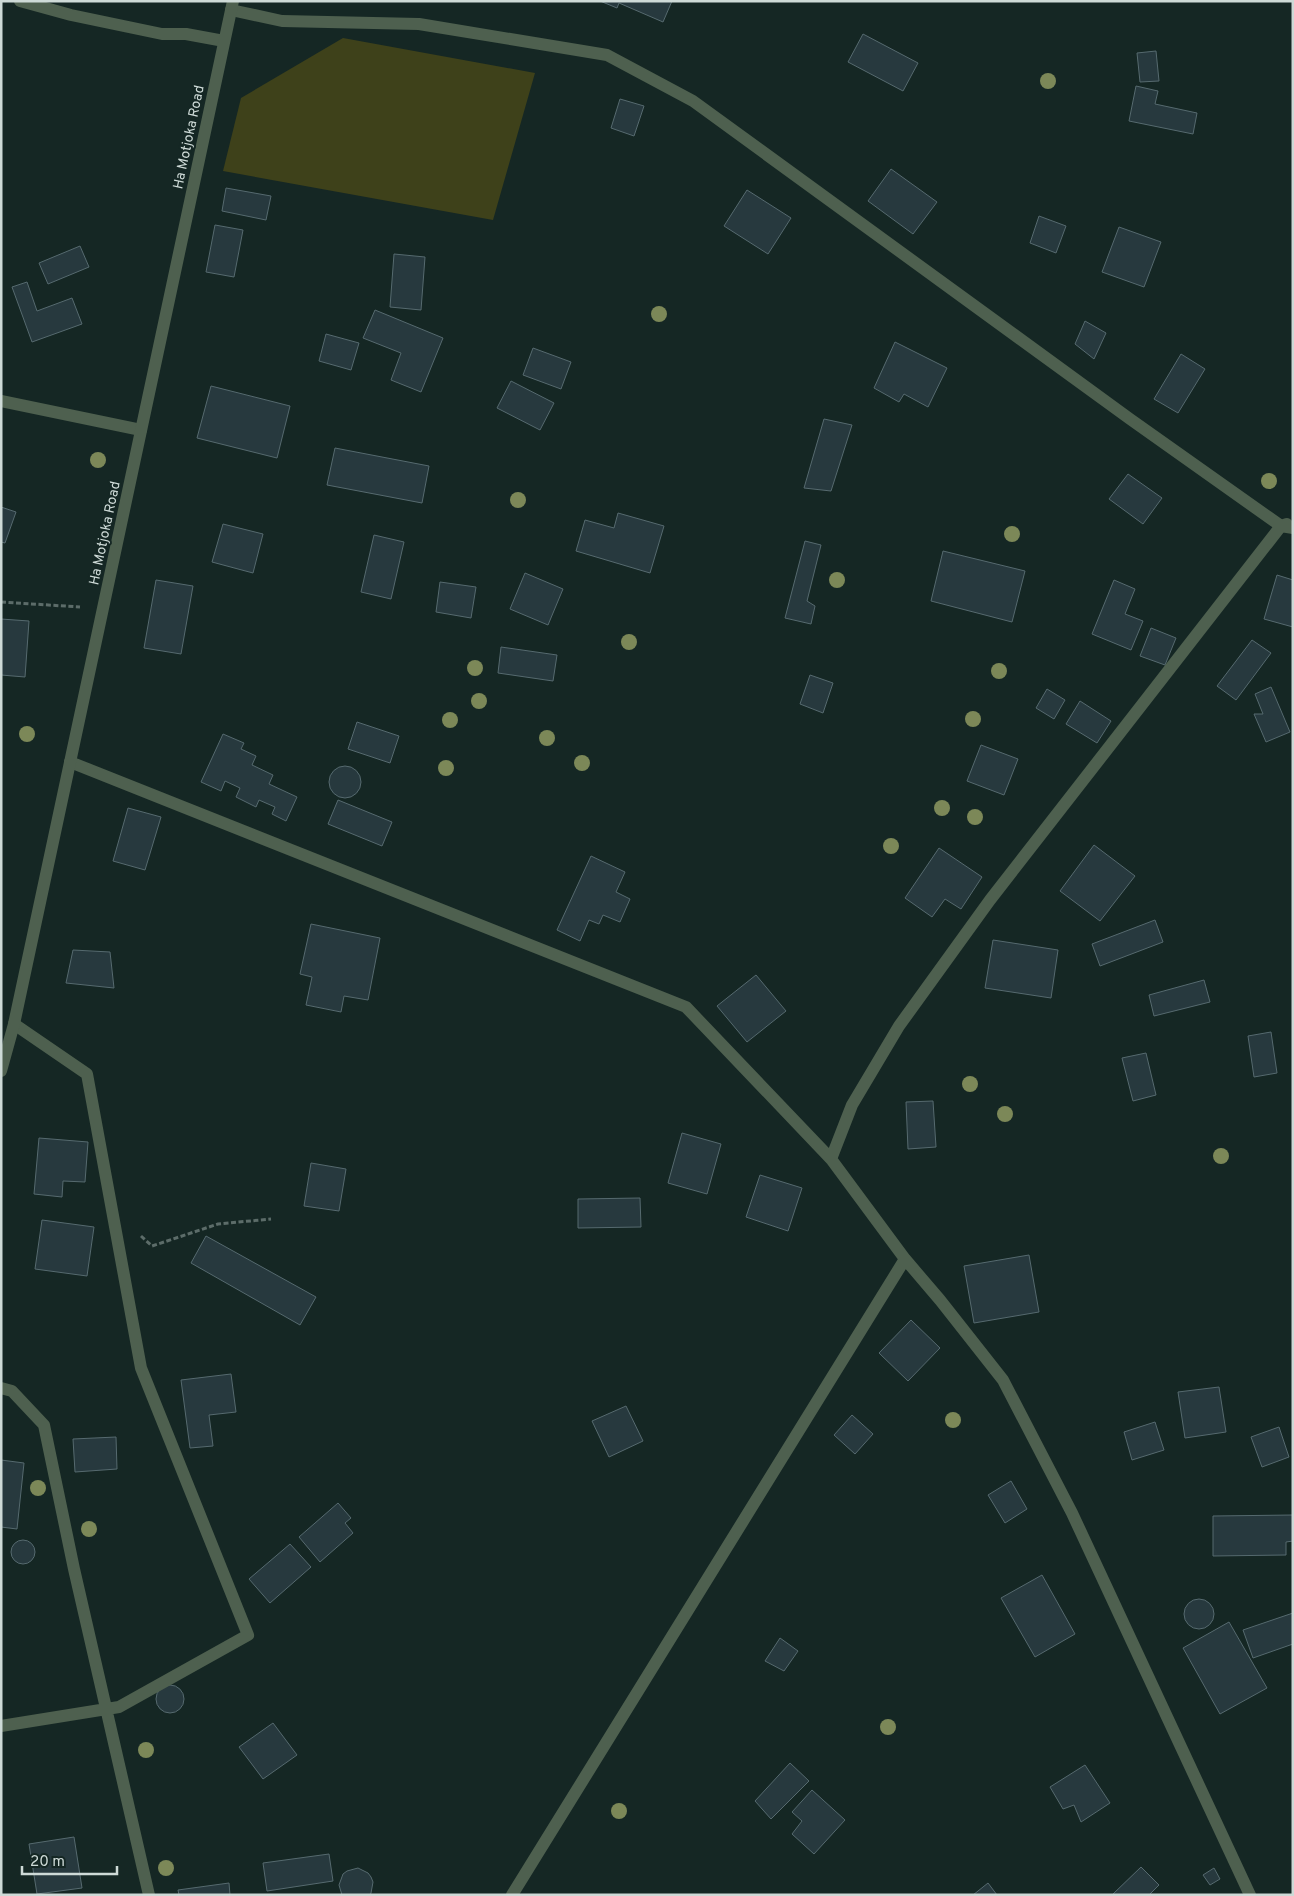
<svg xmlns="http://www.w3.org/2000/svg" width="1294" height="1896" font-family="Overpass,sans-serif">
<style>
.green{fill:#3e411a}
.building{fill:#27393e;stroke:#566a6f}
.lines{fill:none;stroke-linecap:round;stroke-linejoin:round}
.path{stroke:#5c6c69;stroke-width:3;stroke-dasharray:5 2.5;stroke-linecap:butt}
.minor{stroke:#4e604f;stroke-width:12}
.tertiary{stroke:#4e604f;stroke-width:12}
.tree{fill:#7c8858}
.labels{text-anchor:middle;stroke-width:4;stroke-linejoin:round;paint-order:stroke}
.street-label{font-size:14px;fill:#cedad7;stroke:#152724}
</style>
<rect width="100%" height="100%" fill="#152724"/>
<path class="green" d="M343,38L535,73L493,220L223,171L241,98Z"/>
<path class="building" d="M600,1H672L663,22L619,3L617,8Z
M863,34L918,63L903,91L848,62Z
M1156,51L1159,81L1140,82L1137,53Z
M1136,86L1158,91L1155,104L1197,113L1193,134L1129,121Z
M620,99L644,106L634,136L611,128Z
M891,169L937,202L913,234L868,201Z
M226,188L271,196L266,220L222,211Z
M747,190L791,218L768,254L724,226Z
M1039,216L1066,226L1056,253L1030,243Z
M215,225L243,230L234,277L206,272Z
M1119,227L1161,242L1144,287L1102,272Z
M80,246L89,267L48,284L39,263Z
M394,254L425,257L421,310L390,307Z
M27,282L37,311L72,298L82,324L32,342L12,287Z
M375,310L443,338L421,392L391,380L401,353L363,338Z
M1085,321L1106,333L1094,359L1075,344Z
M326,334L359,343L351,370L319,361Z
M895,342L947,368L928,407L904,394L899,402L874,388Z
M533,348L571,362L561,389L523,375Z
M1181,354L1205,369L1178,413L1154,399Z
M511,381L554,403L540,430L497,408Z
M211,386L290,406L277,458L197,438Z
M824,419L852,425L831,491L804,488Z
M335,448L429,466L422,503L327,485Z
M1128,474L1162,498L1143,524L1109,499Z
M1,507L16,512L5,543L1,542Z
M618,513L664,526L650,573L576,551L585,520L614,528Z
M223,524L263,534L253,573L212,562Z
M374,535L404,542L391,599L361,592Z
M805,541L821,545L807,601L815,606L811,624L785,618Z
M943,551L1025,571L1012,622L931,601Z
M525,573L563,589L548,625L510,609Z
M1277,575L1293,580V627L1264,619Z
M156,580L193,586L181,654L144,648Z
M1114,580L1135,589L1125,614L1143,621L1131,650L1092,634Z
M440,582L476,587L471,618L436,612Z
M1,619L29,621L25,677L1,675Z
M1151,628L1176,638L1165,665L1140,656Z
M1252,640L1271,653L1236,700L1217,686Z
M501,647L557,655L553,681L498,673Z
M810,675L833,683L823,713L800,704Z
M1271,687L1290,732L1266,742L1254,714H1263L1255,694Z
M1047,689L1065,700L1054,719L1036,708Z
M1080,701L1111,721L1097,743L1066,724Z
M357,722L399,736L390,763L348,749Z
M223,734L244,743L241,749L256,756L252,765L273,775L269,784L297,797L286,821L272,814L275,807L259,800L256,807L236,797L240,788L225,781L221,791L201,782Z
M981,745L1018,759L1004,795L967,781Z
M329 782a16 16 0 1 1 32 0a16 16 0 1 1-32 0Z
M338,800L392,822L382,846L328,824Z
M128,808L161,817L145,870L113,861Z
M1094,845L1135,876L1100,921L1060,891Z
M939,848L982,877L961,909L945,899L932,917L905,898Z
M591,856L625,872L616,892L630,899L620,922L603,915L599,924L589,920L580,941L557,930Z
M1155,920L1163,942L1100,966L1092,944Z
M311,924L380,938L368,1000L344,996L341,1012L306,1005L312,977L300,974Z
M993,940L1058,950L1051,998L985,988Z
M73,950L110,952L114,988L66,983Z
M756,975L786,1011L747,1042L717,1006Z
M1204,980L1210,1002L1154,1016L1149,995Z
M1271,1032L1277,1073L1254,1077L1248,1036Z
M1146,1053L1156,1095L1133,1101L1122,1058Z
M933,1101L936,1147L908,1149L906,1102Z
M682,1133L721,1144L707,1194L668,1183Z
M39,1138L88,1142L85,1182L63,1181L62,1197L34,1194Z
M311,1163L346,1169L339,1211L304,1206Z
M760,1175L802,1188L788,1231L746,1217Z
M640,1198L641,1227L578,1228V1199Z
M42,1220L94,1227L87,1276L35,1269Z
M206,1236L316,1297L300,1325L191,1263Z
M1029,1255L1039,1312L974,1323L964,1266Z
M911,1320L940,1348L908,1381L879,1353Z
M231,1374L236,1412L209,1415L213,1446L190,1448L181,1380Z
M1219,1387L1226,1432L1185,1438L1178,1392Z
M626,1406L643,1441L609,1457L592,1421Z
M852,1415L873,1434L855,1454L834,1435Z
M1155,1422L1164,1450L1132,1460L1124,1432Z
M1279,1427L1289,1457L1262,1467L1251,1437Z
M116,1437L117,1469L75,1472L73,1439Z
M1,1460L24,1463L17,1529L1,1527Z
M1011,1481L1027,1509L1005,1523L988,1495Z
M338,1503L351,1518L345,1523L353,1533L320,1562L299,1537Z
M1293,1515V1541L1286,1542V1555L1213,1556V1516Z
M11 1552a12 12 0 1 1 24 0a12 12 0 1 1-24 0Z
M290,1544L311,1567L270,1603L249,1579Z
M1042,1575L1075,1634L1035,1657L1001,1598Z
M1184 1614a15 15 0 1 1 30 0a15 15 0 1 1-30 0Z
M1293,1613V1644L1253,1658L1243,1630Z
M1229,1622L1267,1688L1220,1714L1183,1648Z
M780,1638L798,1651L784,1671L765,1661Z
M156 1699a14 14 0 1 1 28 0a14 14 0 1 1-28 0Z
M273,1723L297,1755L263,1779L239,1747Z
M790,1763L809,1781L771,1819L755,1801Z
M1085,1765L1110,1803L1081,1822L1074,1805L1063,1809L1050,1787Z
M812,1790L845,1820L814,1854L792,1834L802,1821L792,1812Z
M74,1837L82,1888L37,1894L29,1844Z
M329,1854L333,1881L267,1891L263,1863Z
M1141,1867L1159,1885L1149,1895H1112Z
M358,1868L368,1873L371,1877L373,1882L371,1893L370,1895H342L339,1885L343,1874L347,1871Z
M1214,1868L1220,1879L1210,1885L1203,1875Z
M229,1883L230,1895H179L178,1890Z
M988,1883L997,1895H973Z"/>
<g class="lines">
<path class="path" d="M1,602L80,607
M141,1236L152,1246L218,1224L271,1219"/>
<path class="minor" d="M20,1L71,15L162,34H186L224,41
M231,10L282,21L419,24L607,55L693,101L1130,419L1281,526L1293,528
M1,401L141,430
M70,762L686,1007L831,1159L905,1259L940,1300L1003,1380L1072,1513L1250,1895
M831,1159L852,1105L899,1026L990,900L1281,526L1287,524
M1,1388L12,1391L44,1425L74,1569L149,1895
M1,1726L119,1707L248,1635L141,1368L87,1074L14,1024
M512,1895L905,1259"/>
<path class="tertiary" d="M1,1071L14,1024L233,1"/>
</g>
<g class="tree">
<circle cx="1048" cy="81" r="8"/>
<circle cx="659" cy="314" r="8"/>
<circle cx="98" cy="460" r="8"/>
<circle cx="1269" cy="481" r="8"/>
<circle cx="518" cy="500" r="8"/>
<circle cx="1012" cy="534" r="8"/>
<circle cx="837" cy="580" r="8"/>
<circle cx="629" cy="642" r="8"/>
<circle cx="475" cy="668" r="8"/>
<circle cx="999" cy="671" r="8"/>
<circle cx="479" cy="701" r="8"/>
<circle cx="973" cy="719" r="8"/>
<circle cx="450" cy="720" r="8"/>
<circle cx="27" cy="734" r="8"/>
<circle cx="547" cy="738" r="8"/>
<circle cx="582" cy="763" r="8"/>
<circle cx="446" cy="768" r="8"/>
<circle cx="942" cy="808" r="8"/>
<circle cx="975" cy="817" r="8"/>
<circle cx="891" cy="846" r="8"/>
<circle cx="970" cy="1084" r="8"/>
<circle cx="1005" cy="1114" r="8"/>
<circle cx="1221" cy="1156" r="8"/>
<circle cx="953" cy="1420" r="8"/>
<circle cx="38" cy="1488" r="8"/>
<circle cx="89" cy="1529" r="8"/>
<circle cx="888" cy="1727" r="8"/>
<circle cx="146" cy="1750" r="8"/>
<circle cx="619" cy="1811" r="8"/>
<circle cx="166" cy="1868" r="8"/>
</g>
<g class="labels">
<g class="street-label">
<text transform="translate(188 137) rotate(-78)" y="5">Ha Motjoka Road</text>
<text transform="translate(104 533) rotate(-78)" y="5">Ha Motjoka Road</text>
</g>
</g>
<rect width="1294" height="1896" fill="none" stroke="#cedad7" stroke-width="5"/>
<path d="M22 1866v8h95v-8" fill="none" stroke="#cedad7" stroke-width="2.5"/>
<text x="30" y="1866" font-size="15" fill="#cedad7" stroke="#152724" stroke-width="4" paint-order="stroke">20 m</text>
</svg>
